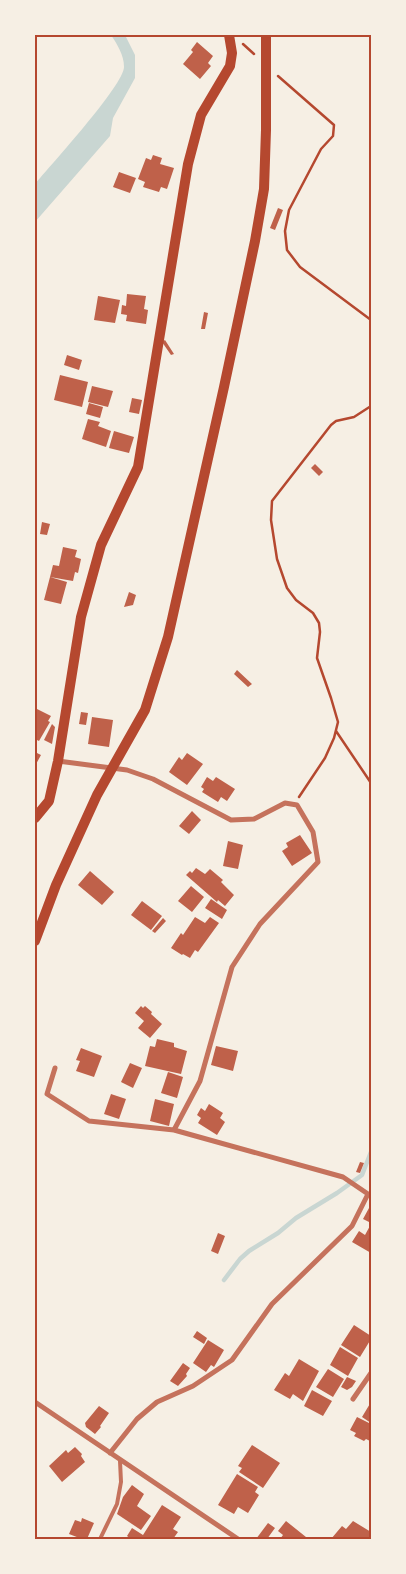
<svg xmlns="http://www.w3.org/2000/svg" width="406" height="1574" font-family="Ubuntu,sans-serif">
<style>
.water{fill:#c9d6d2}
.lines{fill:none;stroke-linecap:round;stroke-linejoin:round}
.stream{stroke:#c9d6d2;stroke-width:4.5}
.building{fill:#bf614a}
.path{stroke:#b5482f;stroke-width:2.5}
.service{stroke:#c5725c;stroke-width:4}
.minor{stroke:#c5725c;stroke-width:5}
.secondary{stroke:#b5482f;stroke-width:10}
.neatline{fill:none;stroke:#b5482f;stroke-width:2}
</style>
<rect width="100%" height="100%" fill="#f6efe4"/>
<path class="water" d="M111,35H125L135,55V78L113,118L110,136L35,222V184C50,166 124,85 124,67C124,55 117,44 111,35Z"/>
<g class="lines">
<path class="stream" d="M224,1280L240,1259L249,1251L278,1233L296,1218L337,1193L362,1175L371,1152"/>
</g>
<path class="building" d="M197,42L213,56L208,63L211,66L200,79L183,64L193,52L191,50Z
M153,155L162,158L160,164L174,168L167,189L161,187L159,192L143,187L145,182L138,179L146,158L151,160Z
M119,172L136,178L130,193L113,187Z
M278,208L283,210L275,230L270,228Z
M127,294L146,296L144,309L148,310L146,324L126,321L127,315L121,314L122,305L126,306Z
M98,296L120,300L115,323L94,320Z
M204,312L208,313L205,329H201Z
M165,340L174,354L171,355L162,342Z
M67,355L82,360L79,370L64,365Z
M60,375L88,382L82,407L54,400Z
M92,386L113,391L108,407L88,402Z
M132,398L142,400L139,414L129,412Z
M89,403L103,407L100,418L86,414Z
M88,419L100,422L98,426L111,431L106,447L82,439Z
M114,431L134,437L129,453L109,448Z
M315,464L323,472L319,476L311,468Z
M42,522L50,524L47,535L40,534Z
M63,547L77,550L75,557L81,559L78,573L75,572L73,581L50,577L53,565L59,566Z
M50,577L67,582L61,604L44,600Z
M129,592L136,595L133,605L124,607Z
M237,670L252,684L248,687L234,674Z
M35,708L51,716L48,721L50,722L39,741L35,739Z
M81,712L88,713L86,725L79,724Z
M92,717L113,720L109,747L88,744Z
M52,724L55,727L52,744L44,740Z
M35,752L41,755L35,766Z
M187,753L203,764L187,785L169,772L179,757L182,760Z
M207,777L213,781L216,777L235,789L227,801L221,797L218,802L202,792L204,789L201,787Z
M192,811L201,820L189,834L179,826Z
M300,835L312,853L292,866L282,851L288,847L286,843Z
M228,841L243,845L238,869L223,866Z
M196,868L205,874L210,869L223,880L221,882L234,895L225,906L218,900L217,902L186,875L190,871L192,873Z
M90,871L114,892L102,905L78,885Z
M191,886L204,897L192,912L178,901Z
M211,899L227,910L222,919L205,908Z
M142,901L162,916L151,930L131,915Z
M195,917L205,923L210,917L219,923L198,952L195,950L190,958L183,954L182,955L171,948L181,933L183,935Z
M163,918L166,921L155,933L152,931Z
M141,1006L143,1008L145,1006L152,1012L151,1014L162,1024L150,1038L138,1028L144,1021L135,1013Z
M157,1039L174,1043V1047L187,1051L181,1074L145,1066L150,1046L155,1047Z
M216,1046L238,1051L233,1071L211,1065Z
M81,1048L102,1056L94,1077L76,1071L80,1061L76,1060Z
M130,1063L142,1068L133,1088L121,1082Z
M168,1072L183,1077L177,1098L161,1093Z
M111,1094L126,1099L119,1119L104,1114Z
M155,1099L174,1104L169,1126L150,1121Z
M209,1104L223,1113L220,1118L225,1122L217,1135L198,1123L201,1118L197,1115L201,1108L205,1111Z
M360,1162L364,1163L360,1173L356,1172Z
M369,1208L371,1209V1223L363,1219Z
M371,1224V1253L352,1242L359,1231L365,1235Z
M218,1233L225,1236L218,1254L211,1251Z
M354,1325L371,1336V1339L360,1357L341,1345Z
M197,1331L207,1338L204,1344L193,1337Z
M208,1340L224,1350L214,1367L211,1365L206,1372L193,1363Z
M340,1347L358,1358L348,1376L330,1365Z
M299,1359L319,1371L303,1401L293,1394L290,1399L274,1390L285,1373L289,1376Z
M183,1363L190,1368L186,1374L187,1376L178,1386L170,1381Z
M328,1369L344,1379L333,1397L316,1387Z
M347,1377L356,1381L352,1387L347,1390L341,1387Z
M312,1390L332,1401L323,1416L304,1406Z
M371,1402V1423L362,1417Z
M99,1406L109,1413L100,1426L101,1427L95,1434L86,1427L85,1423Z
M357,1417L371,1424L370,1441L366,1439L364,1441L354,1436L356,1433L350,1430Z
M252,1445L280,1463L263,1488L239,1472L242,1468L238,1466Z
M75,1447L82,1454L81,1456L85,1462L62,1482L49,1466L66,1450L68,1453Z
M237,1474L258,1487L255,1492L259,1495L248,1513L238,1507L234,1514L218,1505Z
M132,1485L144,1494L137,1506L151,1516L141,1530L117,1514L123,1497Z
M162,1505L181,1517L173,1529L178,1532L173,1539H131L127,1536L132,1528L143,1535Z
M82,1518L94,1523L87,1539H82L69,1534L75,1520L81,1522Z
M286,1521L306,1537L304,1539H280L283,1535L278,1531Z
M353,1521L371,1532V1539H331L342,1526L346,1529Z
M268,1523L275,1528L267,1539H256Z"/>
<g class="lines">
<path class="path" d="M243,44L254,54
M278,76L334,125L333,136L321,149L289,210L285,231L287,250L300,267L371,320
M336,731L371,783
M299,797L325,758L334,738L338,722L331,698L317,658L320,632L319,623L313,613L296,600L287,588L277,559L271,520L272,501L331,425L336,421L354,417L371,406"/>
<path class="service" d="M100,1539L117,1504L121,1482L120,1461"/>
<path class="minor" d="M58,761L127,770L153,779L231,820L254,819L285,803L297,805L313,832L318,862L260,924L232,967L200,1081L174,1130L343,1177L368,1194L352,1226L272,1304L232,1360L193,1386L157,1402L137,1419L110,1453
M55,1068L47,1094L89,1121L174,1130
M353,1399L371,1373
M35,1402L238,1539"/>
<path class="secondary" d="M35,818L49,801L58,761L81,617L101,545L138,467L188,164L201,115L230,66L232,53L229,35
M35,941L56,885L97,795L145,710L168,637L224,387L255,241L264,189L266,130V35"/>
</g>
<rect width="406" height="1574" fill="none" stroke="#f6efe4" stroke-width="72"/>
<rect x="36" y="36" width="334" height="1502" class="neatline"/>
</svg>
